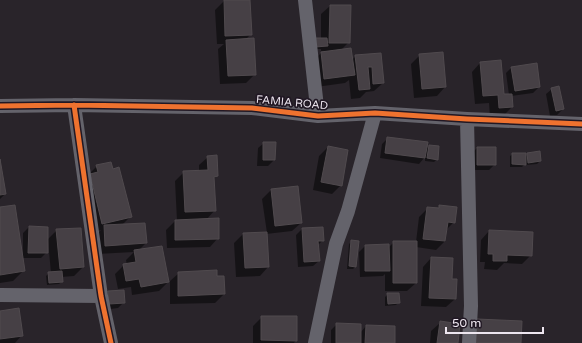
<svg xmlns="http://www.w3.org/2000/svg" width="582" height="343" font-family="'Varela Round',sans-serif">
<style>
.shadow{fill:#0007;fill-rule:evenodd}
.building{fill:#464045;stroke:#504a4e}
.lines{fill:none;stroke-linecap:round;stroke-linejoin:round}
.minor{stroke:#64636b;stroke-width:14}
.cycleway-casing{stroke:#211824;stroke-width:8}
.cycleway{stroke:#ef722f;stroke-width:5}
.labels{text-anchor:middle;stroke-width:3.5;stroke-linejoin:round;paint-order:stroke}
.street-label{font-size:11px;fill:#ede6ef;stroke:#211824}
</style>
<rect width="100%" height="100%" fill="#29242a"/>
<path class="shadow" d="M249,0L251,34L245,40L255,74L246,83L220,84L218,49L224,44H217L215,10L224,1Z
M330,6H350L349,42L341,50L352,60L356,56L380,54L383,83L374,91L366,92L360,98L351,99L349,80L345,83L316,87L312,62L321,53L327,52V51H321V49H313L321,39V14Z
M420,55L445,87L437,96L414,98L411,64Z
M480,63L504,95H509L506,73L512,67L539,87L533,93L511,96L512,107L503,116L490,117L489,103L475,104L472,72Z
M552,89L563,109L557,115L550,116L546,94Z
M388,138L426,149L429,146L437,159L434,162L425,161V157L419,164L380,158L382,144Z
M264,143H275L274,160L268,166H257L258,148Z
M328,147L341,185L332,194L313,190L319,156Z
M477,148L495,164L489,170H471V154Z
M513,154L525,157L528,154L540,161L537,164L526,165V163L522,167H510V156Z
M208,157L217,176L213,179L215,210L206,220L218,238L210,247L167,248L166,230L175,221H177L175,181L184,172H199V165Z
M0,165L5,194L0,199Z
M97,166L130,217L122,225L146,243L138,251L168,282L159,291L132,295L131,287L118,289L115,274L124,265H127L126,260L134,252L97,254L96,235L101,230L94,232L88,175Z
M271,190L301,223L292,231L266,234L268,267L260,276L236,277L234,243L243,234L267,233L262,199Z
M440,206L454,222L446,230L445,241L436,250L416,247V283L407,291H385V274L383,276L360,277L359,252L365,246L388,248L394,242H416L419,217L428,208L437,209Z
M0,208L22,254H23V233L29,227L47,240L57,230L80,229L83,267L74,276L61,277L62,281L59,284L47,285L46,276L49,273H51L48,241H47V252L41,258H22L24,270L13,281L0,283Z
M322,228L323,240L317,246L319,261L313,266L298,267L296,235L302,229Z
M489,231L531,255L522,264L504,263L497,270L484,269L485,262H480L481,240ZM502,253L524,254V256L502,255Z
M352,241L356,266L353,269H347L349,244Z
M431,258L455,299L446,307L421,306L423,267Z
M179,273L216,277L224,294L215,303L170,304V281Z
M123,291L124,302L118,308L103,310L102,298L108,292Z
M388,294L398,303L396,305L385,306V297Z
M0,312L22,335L15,343H0Z
M262,317L296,340L294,343H253V326Z
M440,323L457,343H430L431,331Z
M337,324L360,333L366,326L394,343H331V330Z"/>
<path class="building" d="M224,0H250L252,35L225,36Z
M330,5H351L350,43H329Z
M254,38L256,75L228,76L226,40Z
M315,38H327L328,46L315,47Z
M351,48L355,75L324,79L321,52Z
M443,52L446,87L422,89L419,54Z
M381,53L384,83L373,84L372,67H368L370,89L359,90L355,55Z
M501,60L504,94H512L513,107L499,108L498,95L483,96L480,62Z
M537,63L540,87L515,91L511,67Z
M559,86L564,109L556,111L551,88Z
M387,137L428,142L425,158L385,153Z
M263,142H276L275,160H263Z
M429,145L439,146L438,160L427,158Z
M328,146L348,150L342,186L321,182Z
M477,147H496V165H477Z
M540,151L541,161L528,163L527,153Z
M512,153H526V165L512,164Z
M217,155L218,176L214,177L216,211L185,212L183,171L208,170L207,156Z
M0,159L6,194L0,195Z
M111,162L113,169L119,167L132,217L102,224L90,174L98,172L96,165Z
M298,186L302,223L275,226L271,189Z
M15,205L25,271L0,275V207Z
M439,205L457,207L455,223L448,222L445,241L423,239L427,207L439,208Z
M219,218V239L175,240V220Z
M145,223L147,243L105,246L104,225Z
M29,226L48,227V253H28Z
M323,227L324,241H318L320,261L304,262L302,228Z
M81,228L84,267L60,269L56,229Z
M489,230L533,232L532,256L507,255V261H493V254H488Z
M267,232L269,267L245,268L243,233Z
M351,240L359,241L356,267L349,266Z
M393,241H417V283H393Z
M389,244L390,271H365V245Z
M162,246L169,282L141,287L139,279L126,281L123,264L136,262L134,250Z
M431,257L453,258L452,279H457L456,299L429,298Z
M217,270V276H224L225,294L178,296V272Z
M62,271L63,282L49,283L48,272Z
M124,290L125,303L109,304L108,291Z
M387,293H399L400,303L388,304Z
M19,308L23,336L0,339V311Z
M261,316H297V341L261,340Z
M477,319L522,321L521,343H476Z
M440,321L460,324L458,343H437Z
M336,323L361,324V343H336Z
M366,325L395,326V343H365Z"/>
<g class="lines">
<path class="minor" d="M305,0L318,116
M74,105L101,296L111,343
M0,106L74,105L252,108L318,116L375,113L467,119L582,124
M467,119L471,306L469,343
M0,295L101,296
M315,343L336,244L348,211L375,113"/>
<g class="cycleway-casing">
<path id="cycleway" d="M74,105L101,296L111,343
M0,106L74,105L252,108L318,116L375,113L467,119L582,124"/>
</g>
<use href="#cycleway" class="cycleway"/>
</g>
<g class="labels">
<g class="street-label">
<text transform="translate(292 102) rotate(5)" y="4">FAMIA ROAD</text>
</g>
</g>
<path d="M446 327v6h97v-6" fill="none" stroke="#ede6ef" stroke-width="2"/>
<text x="452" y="327" font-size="12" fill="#ede6ef" stroke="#211824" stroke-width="3" paint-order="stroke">50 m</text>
</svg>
